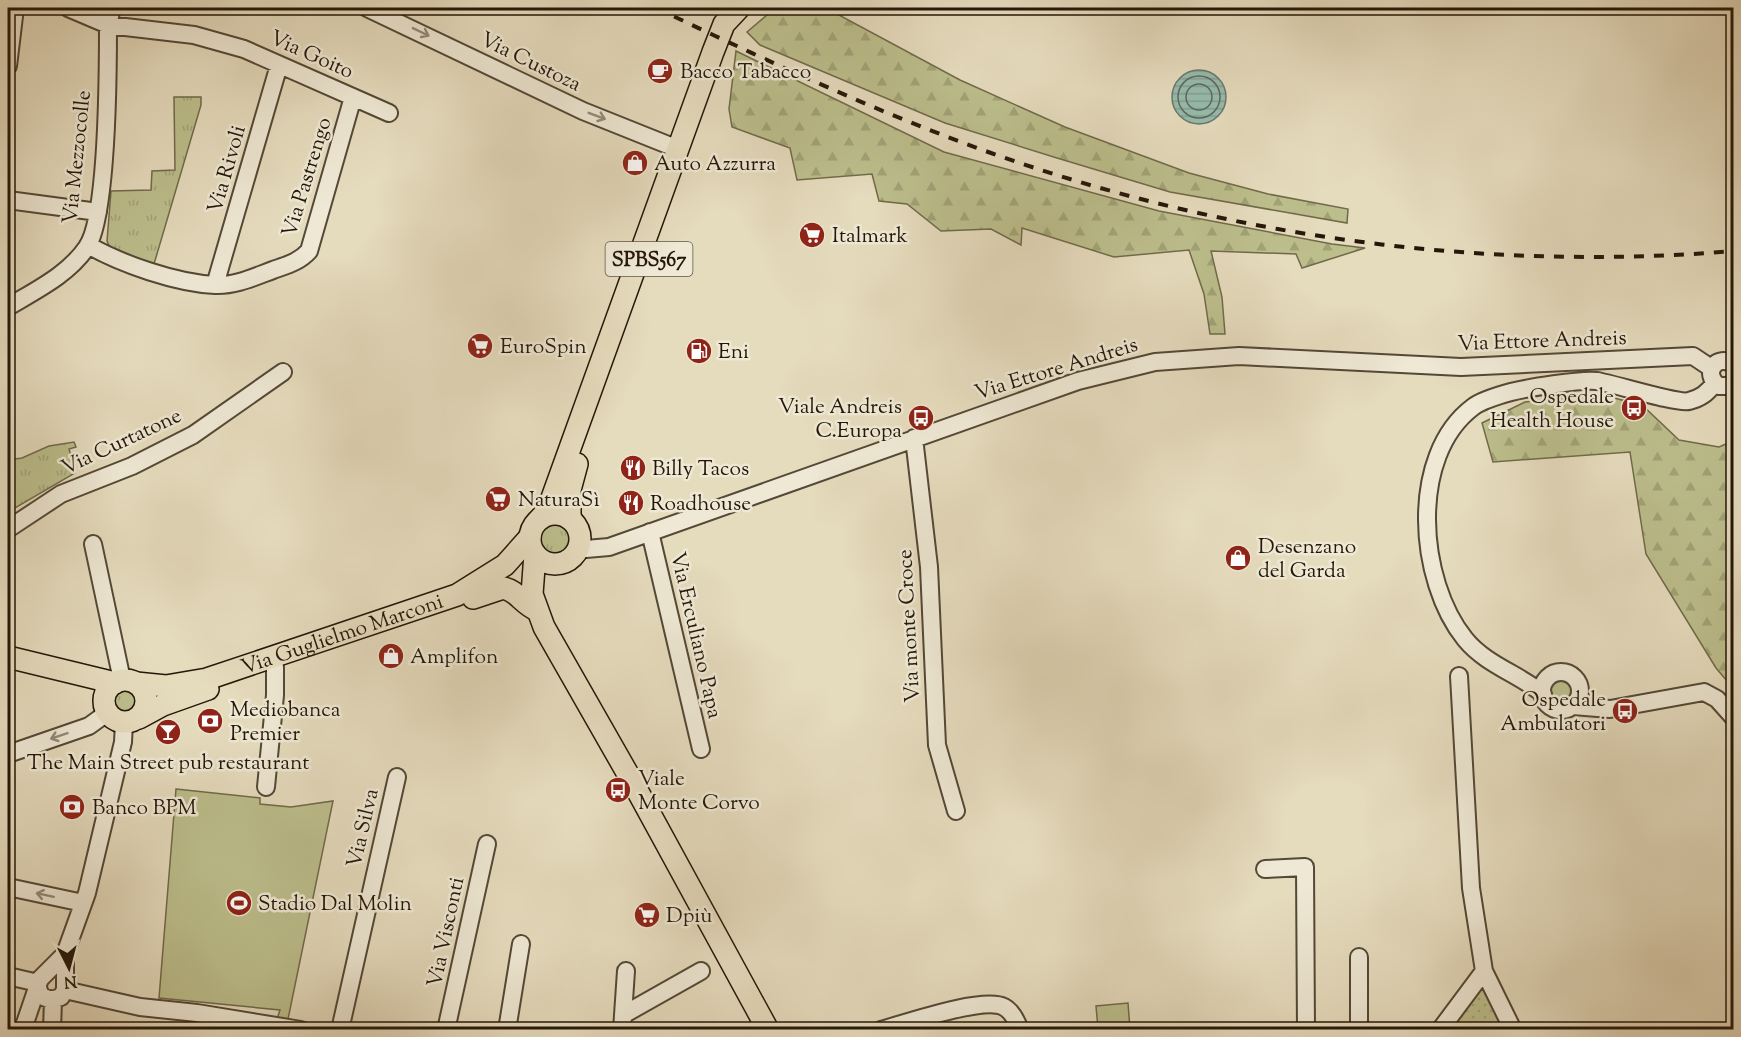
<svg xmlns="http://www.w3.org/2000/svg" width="1741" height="1037" font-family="'Sorts Mill Goudy',serif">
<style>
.grass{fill:url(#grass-tufts);stroke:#706a4a;stroke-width:1.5}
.forest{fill:url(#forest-firs);stroke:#706a4a;stroke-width:1.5}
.garden{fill:url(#garden-dots);stroke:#706a4a;stroke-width:1.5}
.pitch{fill:#bcbe8c;stroke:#706a4a;stroke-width:1.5}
.water{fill:url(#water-rules);stroke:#68796b;stroke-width:1.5}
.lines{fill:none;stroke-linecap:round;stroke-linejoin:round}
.shore{stroke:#5d695b;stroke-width:1.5}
.minor-casing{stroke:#544836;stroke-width:20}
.major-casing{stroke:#241709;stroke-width:24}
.minor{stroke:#eee8d4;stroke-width:16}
.major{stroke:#e5dbbd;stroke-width:21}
.rail{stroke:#241709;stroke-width:4;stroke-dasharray:10 10;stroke-linecap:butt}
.oneway{stroke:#938a79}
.labels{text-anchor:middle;stroke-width:5;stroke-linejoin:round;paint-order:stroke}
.shield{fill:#eee8d4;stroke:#615646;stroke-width:1.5}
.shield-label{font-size:20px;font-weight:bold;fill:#241709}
.street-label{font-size:21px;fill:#241709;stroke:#eee8d4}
.poi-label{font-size:21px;fill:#241709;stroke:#eee8d4;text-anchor:start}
</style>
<defs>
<pattern id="grass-tufts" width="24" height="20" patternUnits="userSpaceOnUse" patternTransform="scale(1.5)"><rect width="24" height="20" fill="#bcbe8c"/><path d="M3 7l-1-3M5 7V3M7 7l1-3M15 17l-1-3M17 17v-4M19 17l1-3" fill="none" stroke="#a1a377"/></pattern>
<pattern id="forest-firs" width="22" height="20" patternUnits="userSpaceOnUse" patternTransform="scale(1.5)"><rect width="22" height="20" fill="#bcbe8c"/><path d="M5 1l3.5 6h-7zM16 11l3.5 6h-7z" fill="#a1a377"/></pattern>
<pattern id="garden-dots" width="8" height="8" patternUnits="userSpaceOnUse" patternTransform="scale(1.5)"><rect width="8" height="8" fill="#bcbe8c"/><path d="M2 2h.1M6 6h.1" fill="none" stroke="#a1a377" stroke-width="1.8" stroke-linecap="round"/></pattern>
<pattern id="water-rules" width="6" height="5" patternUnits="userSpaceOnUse" patternTransform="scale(1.5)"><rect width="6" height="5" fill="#96bbad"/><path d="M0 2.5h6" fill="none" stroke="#81a094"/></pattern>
</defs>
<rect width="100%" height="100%" fill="#e5dbbd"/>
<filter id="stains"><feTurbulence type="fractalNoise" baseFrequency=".00333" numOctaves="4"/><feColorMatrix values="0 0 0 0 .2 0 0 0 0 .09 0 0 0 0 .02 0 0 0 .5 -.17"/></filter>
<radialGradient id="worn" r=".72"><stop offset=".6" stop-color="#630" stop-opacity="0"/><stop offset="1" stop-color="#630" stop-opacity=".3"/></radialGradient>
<path class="grass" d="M174,97H201V105L154,264L110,248L107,241L111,191L151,190L152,171L175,170Z
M74,442L76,447L69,449L75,473L8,512V460L22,458L49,446Z
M540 539a15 15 0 1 1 30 0a15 15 0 1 1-30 0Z
M1547 691a14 14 0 1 1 28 0a14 14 0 1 1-28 0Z
M126,685L138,692C146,711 125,724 111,710L109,700L112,691Z"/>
<path class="forest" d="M775,8H826L960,80L1065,127L1189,173L1268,194L1348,209L1347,223L1170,192L1057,158L945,123L760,45L747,32Z
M736,51L944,152L1159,211L1332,244L1365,248L1302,268L1296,254L1211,251L1222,297L1225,334H1210L1204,294L1189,250L1114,257L1022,228L1021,245L991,229L941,231L907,204L879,201L872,174L797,180L790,148L732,127L729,109Z
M1598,394L1642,405L1679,440L1719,447L1733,441V688L1716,668L1646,554L1630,452L1493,462L1482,423L1525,402Z"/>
<path class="garden" d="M1483,980L1500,1022L1488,1029L1444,1030Z"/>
<path class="pitch" d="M176,789L260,798V804L291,807L333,801L287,1024L276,1022L280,1010L159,998Z
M1128,1003L1130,1029H1098L1096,1006Z"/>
<path class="water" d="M1172 97a27 27 0 1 1 54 0a27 27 0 1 1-54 0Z"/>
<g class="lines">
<path class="shore" d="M1178 97a21 21 0 1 1 42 0a21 21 0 1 1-42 0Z
M1186 97a13 13 0 1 1 26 0a13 13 0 1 1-26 0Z"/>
<g class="minor-casing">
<path id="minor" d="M68,8L108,25L194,35L244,49L389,113
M367,8L583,111L678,149
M8,66L15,8
M8,200L98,212
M88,245C121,264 176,283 215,285C235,286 254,277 273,270C287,265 299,262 309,251L353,97
M215,285L279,65
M8,307C36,290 68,275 87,247C108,215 108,69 108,25L112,8
M1734,365C1717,352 1701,374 1719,386H1728L1734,382
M914,438L929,567L937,745L956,811
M8,529L61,494L132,466L193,435L283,372
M650,532L701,749
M579,543L586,549L609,547L1078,381L1155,362L1239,356L1461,367L1693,356L1711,368
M93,544L122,680
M1542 691a19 19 0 1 1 38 0a19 19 0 1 1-38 0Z
M1543,694C1519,674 1486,665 1465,639C1418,581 1408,456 1473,407C1482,400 1500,395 1511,392C1527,388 1581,379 1597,381C1615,384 1677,404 1689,401C1701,398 1707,393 1714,384
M1573,706L1610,709L1704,692L1717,699L1734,718
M8,754L89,726L107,713
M266,787L275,695V667
M1265,869L1305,867L1306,1030
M8,887L83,903
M1484,971L1513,1030
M8,976L38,983
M38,988L41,996L51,1000L61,997L65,990V954L87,893L123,742L124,723
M65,990L140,1007L197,1013L301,1030
M623,1015L701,971
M23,1029L40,979L65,954
M52,1030L53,1000
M340,1030L397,777
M446,1030L487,844
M507,1030L521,944
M622,1030L626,971
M881,1030C906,1023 984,996 1004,1007C1012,1011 1017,1022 1020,1030
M1359,1030V957
M1440,1030L1484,971L1471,888L1459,676"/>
</g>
<g class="major-casing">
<g id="major">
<circle cx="555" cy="539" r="25"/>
<path d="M540,519L548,509L713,52L724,24L739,8"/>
<path d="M570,519V490L577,464"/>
<path d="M535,554L532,594L544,627L637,790L768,1030"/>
<path d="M473,598L503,588C517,590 523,605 537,610"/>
<path d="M8,657L115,683"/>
<circle cx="125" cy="701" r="21"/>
<path id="s1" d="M136,683L166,686L207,679L457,595L505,565L530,537"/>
<path d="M139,718L163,705L208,689"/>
</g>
</g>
<use href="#minor" class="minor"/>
<use href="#major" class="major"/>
<path class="rail" d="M656,8C766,60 876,112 991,153C1227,237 1484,272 1734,251"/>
</g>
<defs><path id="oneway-shaft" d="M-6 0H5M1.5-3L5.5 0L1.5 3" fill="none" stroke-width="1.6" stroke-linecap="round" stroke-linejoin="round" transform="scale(1.5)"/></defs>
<g class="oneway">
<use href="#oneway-shaft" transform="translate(421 32) rotate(26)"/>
<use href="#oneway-shaft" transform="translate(597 116) rotate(21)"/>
<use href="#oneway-shaft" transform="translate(59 736) rotate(161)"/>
<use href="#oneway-shaft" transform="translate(45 895) rotate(-168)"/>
</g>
<defs>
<g id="cafe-disc" transform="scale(1.35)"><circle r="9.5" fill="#8f2418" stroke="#eee8d4"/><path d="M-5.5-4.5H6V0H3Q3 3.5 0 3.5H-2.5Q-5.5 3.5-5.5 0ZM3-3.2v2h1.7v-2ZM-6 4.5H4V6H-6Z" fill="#fff"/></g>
<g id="shop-disc" transform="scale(1.35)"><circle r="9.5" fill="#8f2418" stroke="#eee8d4"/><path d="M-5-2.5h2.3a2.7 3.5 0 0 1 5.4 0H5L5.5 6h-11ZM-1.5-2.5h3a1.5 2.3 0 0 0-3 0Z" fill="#fff"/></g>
<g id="supermarket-disc" transform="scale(1.35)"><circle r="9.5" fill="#8f2418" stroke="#eee8d4"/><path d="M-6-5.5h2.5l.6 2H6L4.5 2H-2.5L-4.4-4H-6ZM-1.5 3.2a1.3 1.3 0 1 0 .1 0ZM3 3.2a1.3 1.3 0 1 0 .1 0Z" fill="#fff"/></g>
<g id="fuel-disc" transform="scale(1.35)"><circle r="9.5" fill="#8f2418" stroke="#eee8d4"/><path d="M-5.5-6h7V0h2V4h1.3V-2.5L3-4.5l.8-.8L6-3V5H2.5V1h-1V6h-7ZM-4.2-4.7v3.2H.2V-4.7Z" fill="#fff"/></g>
<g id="bus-disc" transform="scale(1.35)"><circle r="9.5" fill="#8f2418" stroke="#eee8d4"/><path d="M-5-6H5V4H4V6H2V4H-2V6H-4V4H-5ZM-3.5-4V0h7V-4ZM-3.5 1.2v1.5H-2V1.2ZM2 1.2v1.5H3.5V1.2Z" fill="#fff"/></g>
<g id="restaurant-disc" transform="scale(1.35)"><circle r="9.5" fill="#8f2418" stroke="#eee8d4"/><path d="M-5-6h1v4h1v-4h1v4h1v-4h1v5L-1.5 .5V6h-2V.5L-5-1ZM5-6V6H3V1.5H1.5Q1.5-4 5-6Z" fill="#fff"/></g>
<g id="bank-disc" transform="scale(1.35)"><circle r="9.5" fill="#8f2418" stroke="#eee8d4"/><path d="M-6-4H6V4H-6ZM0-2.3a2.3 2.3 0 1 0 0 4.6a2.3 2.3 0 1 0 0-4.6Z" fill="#fff"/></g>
<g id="bar-disc" transform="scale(1.35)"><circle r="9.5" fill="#8f2418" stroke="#eee8d4"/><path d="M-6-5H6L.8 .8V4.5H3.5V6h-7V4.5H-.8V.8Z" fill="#fff"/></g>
<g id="stadium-disc" transform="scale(1.35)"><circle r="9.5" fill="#8f2418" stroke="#eee8d4"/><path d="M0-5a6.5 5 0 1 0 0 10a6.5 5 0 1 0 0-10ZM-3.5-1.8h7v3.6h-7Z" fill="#fff"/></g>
</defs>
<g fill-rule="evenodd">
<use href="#cafe-disc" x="660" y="71"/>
<use href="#shop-disc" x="635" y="163"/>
<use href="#supermarket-disc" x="812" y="235"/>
<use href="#supermarket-disc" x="480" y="346"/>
<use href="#fuel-disc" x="699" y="351"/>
<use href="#bus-disc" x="1634" y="408"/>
<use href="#bus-disc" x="921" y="418"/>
<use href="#restaurant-disc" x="633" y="468"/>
<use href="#supermarket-disc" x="498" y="499"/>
<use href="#restaurant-disc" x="631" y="503"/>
<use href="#shop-disc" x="1238" y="558"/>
<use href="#shop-disc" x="391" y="656"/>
<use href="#bus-disc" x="1625" y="711"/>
<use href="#bank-disc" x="210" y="721"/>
<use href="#bar-disc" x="168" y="732"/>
<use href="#bus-disc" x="618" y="790"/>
<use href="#bank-disc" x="72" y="807"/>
<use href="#stadium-disc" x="239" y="903"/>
<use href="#supermarket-disc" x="647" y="915"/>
</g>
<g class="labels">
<rect class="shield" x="605.5" y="242" width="87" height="34" rx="4.5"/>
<g class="shield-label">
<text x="649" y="266">SPBS567</text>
</g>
<g class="street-label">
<text transform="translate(312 54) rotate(24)" y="7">Via Goito</text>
<text transform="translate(531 61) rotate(26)" y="7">Via Custoza</text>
<text transform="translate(76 157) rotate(-84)" y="7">Via Mezzocolle</text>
<text transform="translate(226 169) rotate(-74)" y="7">Via Rivoli</text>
<text transform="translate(306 177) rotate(-73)" y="7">Via Pastrengo</text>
<text transform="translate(1542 340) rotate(-2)" y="7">Via Ettore Andreis</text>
<text transform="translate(1056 368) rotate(-17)" y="7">Via Ettore Andreis</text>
<text transform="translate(121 441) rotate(-25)" y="7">Via Curtatone</text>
<text transform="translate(908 626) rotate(-93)" y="7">Via monte Croce</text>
<text dy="7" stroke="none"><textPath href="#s1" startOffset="214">Via Guglielmo Marconi</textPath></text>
<text transform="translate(697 635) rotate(77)" y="7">Via Erculiano Papa</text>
<text transform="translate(362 828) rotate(-77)" y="7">Via Silva</text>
<text transform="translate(445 932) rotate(-78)" y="7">Via Visconti</text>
</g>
<g class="poi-label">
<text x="680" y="78">Bacco Tabacco</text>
<text x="654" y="170">Auto Azzurra</text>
<text x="832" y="242">Italmark</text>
<text x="500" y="353">EuroSpin</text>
<text x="718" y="358">Eni</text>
<text x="1614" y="403" text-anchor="end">Ospedale<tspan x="1614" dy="24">Health House</tspan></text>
<text x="902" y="413" text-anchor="end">Viale Andreis<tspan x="902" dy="24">C.Europa</tspan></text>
<text x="652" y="475">Billy Tacos</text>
<text x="518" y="506">NaturaSì</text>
<text x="650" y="510">Roadhouse</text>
<text x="1258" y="553">Desenzano<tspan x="1258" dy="24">del Garda</tspan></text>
<text x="410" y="663">Amplifon</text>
<text x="1606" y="706" text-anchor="end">Ospedale<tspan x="1606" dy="24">Ambulatori</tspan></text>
<text x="230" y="716">Mediobanca<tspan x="230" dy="24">Premier</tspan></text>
<text x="168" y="769" text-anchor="middle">The Main Street pub restaurant</text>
<text x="638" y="785">Viale<tspan x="638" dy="24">Monte Corvo</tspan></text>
<text x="92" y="814">Banco BPM</text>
<text x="258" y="910">Stadio Dal Molin</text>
<text x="666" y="922">Dpiù</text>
</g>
</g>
<rect width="1741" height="1037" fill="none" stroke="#e5dbbd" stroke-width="30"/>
<rect x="9" y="9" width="1723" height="1019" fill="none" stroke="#241709" stroke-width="3"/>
<rect x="15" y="15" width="1711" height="1007" fill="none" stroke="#241709" stroke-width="1.5"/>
<g transform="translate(69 968) rotate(174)" stroke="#eee8d4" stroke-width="4.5" paint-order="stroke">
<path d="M0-4.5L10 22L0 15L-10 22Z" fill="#241709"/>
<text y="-9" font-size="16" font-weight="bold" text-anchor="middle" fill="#241709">N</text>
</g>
<rect width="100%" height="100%" filter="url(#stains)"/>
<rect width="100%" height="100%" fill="url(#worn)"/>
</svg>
